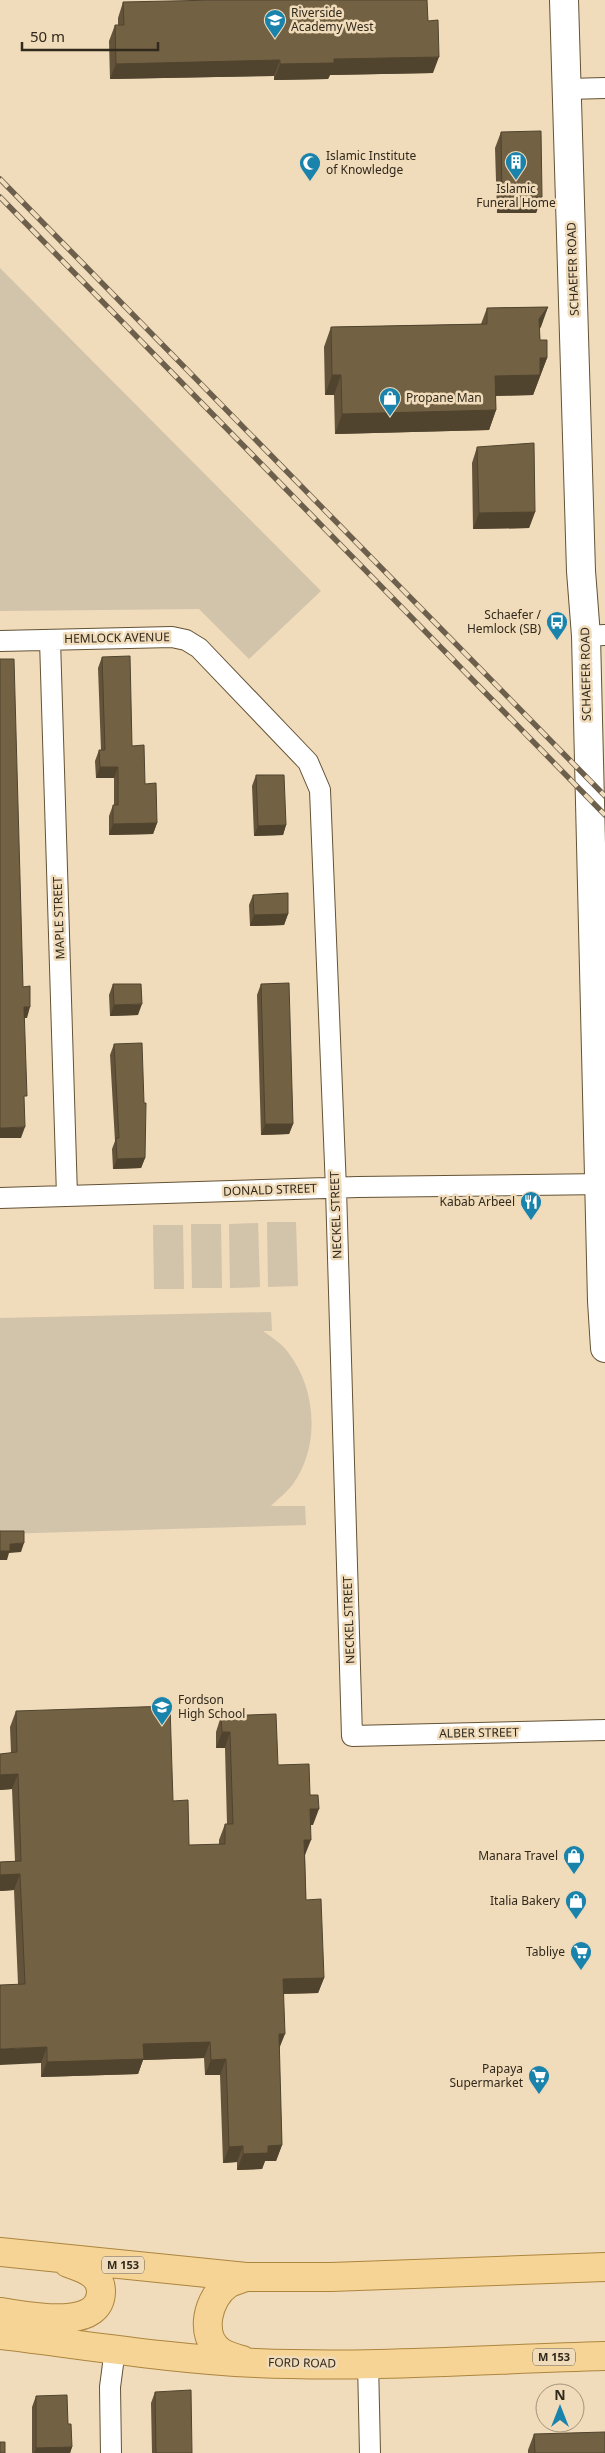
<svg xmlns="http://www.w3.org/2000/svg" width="605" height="2453" font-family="'Noto Sans',sans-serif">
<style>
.green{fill:#d2c3ab}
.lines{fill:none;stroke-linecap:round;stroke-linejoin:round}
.street-casing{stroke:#645336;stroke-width:22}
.secondary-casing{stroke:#645336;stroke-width:30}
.primary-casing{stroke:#ad863e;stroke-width:30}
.street{stroke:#fff;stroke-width:20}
.secondary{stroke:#fff;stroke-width:28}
.primary{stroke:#f6d496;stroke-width:28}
.rail-casing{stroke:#6c604d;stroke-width:5.5}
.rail{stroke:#f0dbba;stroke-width:4;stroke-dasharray:11;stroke-linecap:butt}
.wall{fill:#63533a}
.shaded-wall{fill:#50442f}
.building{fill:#736143;stroke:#50442f}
.labels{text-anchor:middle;stroke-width:5;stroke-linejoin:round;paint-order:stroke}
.shield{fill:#f0dbba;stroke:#6a5e4b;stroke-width:1}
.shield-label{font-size:11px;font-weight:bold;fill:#31291c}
.poi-label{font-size:12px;fill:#31291c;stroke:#f0dbba;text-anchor:end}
.street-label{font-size:12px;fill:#31291c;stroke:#f0dbba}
</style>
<rect width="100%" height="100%" fill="#f0dbba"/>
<path class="green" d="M0,268L321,591L249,659L199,609L0,611Z
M267,1222H296L298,1286L268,1287Z
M258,1223L260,1287L230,1288L229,1224Z
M191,1224H221L222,1288H192Z
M153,1225H183L184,1289H154Z
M271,1312L272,1331H263C271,1337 281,1343 287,1351C316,1387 321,1445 293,1484C287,1492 278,1499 271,1506H305L306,1525L0,1534V1318Z"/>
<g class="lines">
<g class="street-casing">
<path id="street" d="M567,89L605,88
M586,636L605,635
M50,640L67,1196
M0,641L172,637L186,640L199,648L308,762L320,790L336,1189L352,1736L605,1730
M0,1198L358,1187L605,1184
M368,2362L370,2453
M111,2453L110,2387L115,2349"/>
</g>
<g class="secondary-casing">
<path id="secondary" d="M564,0L581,571L586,636L602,1301L605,1348"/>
</g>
<g class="primary-casing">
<path id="primary" d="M0,2252L246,2277H331L605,2267
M0,2312C25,2315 101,2333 101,2291C101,2273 81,2268 68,2263
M0,2335C85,2345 171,2359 256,2363C372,2368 489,2359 605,2356
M242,2360C235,2358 227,2356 221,2352C198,2336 208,2297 228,2284C233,2281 240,2279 246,2277"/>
</g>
<use href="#street" class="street"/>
<use href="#secondary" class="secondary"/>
<use href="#primary" class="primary"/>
<g class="rail-casing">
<path id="rail" d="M0,179L605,796
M0,197L605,815"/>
</g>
<use href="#rail" class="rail"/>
</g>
<path class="wall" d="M123,2L428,21L433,73L330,75L328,79L274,80V76L110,79L109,41L115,25H118V18Z
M501,132L542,197L536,213H497L495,148Z
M548,307L539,329L540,340L547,358L533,395L496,396V410L489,430L335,434L334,395H325L324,347L331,327L481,324L487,308Z
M477,447L535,512L529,528L473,529L472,463Z
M102,657L132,746L145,784L157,823L153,834L109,835V816L113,805H114V778H96L95,761L99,750H101L98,668Z
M256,775L286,825L283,835L254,836L252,786Z
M253,895L288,914L284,925L250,926L249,905Z
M113,984L138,1015L110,1016L109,995Z
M261,984L293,1124L289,1134L261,1135L257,995Z
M114,1044L145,1158L141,1168L113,1169L112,1149L115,1141L110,1055Z
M16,1711L173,1801L189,1845H219V1840L225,1824H227L225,1748H216V1732L221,1716L278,1765L310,1795L313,1825H311L305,1855L306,1900L324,1978L318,1993L283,1994L279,2049L282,2145L276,2161H265L262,2169L237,2170V2162L223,2163L220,2075H205L204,2058L143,2060L138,2074L41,2077V2063L18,1984L14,1890L0,1891V1862L15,1861L12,1789L0,1790V1754L11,1753L10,1727Z
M155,2392L192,2453H152L151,2403Z
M36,2396L68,2424L72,2447L70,2453H32V2407Z
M534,2434L605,2453H528V2450Z"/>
<path class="shaded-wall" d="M439,57L433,73L330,75L328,79L274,80L280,64L334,59Z
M280,60L274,76L110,79L116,64Z
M502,197H542L536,213H497Z
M548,307L541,327L532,339L539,319Z
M540,358H547L533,395L488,396L495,376Z
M332,375H341L334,395H325Z
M496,410L489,430L335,434L342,414Z
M535,512L529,528L473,529L479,513Z
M100,767H118L114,778H96Z
M157,823L153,834L109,835L113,824Z
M286,825L283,835L254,836L258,826Z
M288,914L284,925L250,926L254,915Z
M142,1004L138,1015L110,1016L114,1005Z
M24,1007H30L27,1018H20Z
M265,1124H293L289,1134L261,1135Z
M25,1127L21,1138H0V1128Z
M145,1158L141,1168L113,1169L117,1159Z
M24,1543L21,1552L9,1553L7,1560H0V1551L10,1544Z
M222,1732H230L225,1748H216Z
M18,1774L12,1789L0,1790V1775Z
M310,1809H319L313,1825H304Z
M304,1840H311L305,1855H299Z
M20,1874L14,1890L0,1891V1875Z
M324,1978L318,1993L277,1994L283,1979Z
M279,2034H285L279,2049Z
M210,2042L204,2058L143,2060L138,2074L41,2077L47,2062L143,2044Z
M47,2047L41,2063L0,2065V2049Z
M226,2059L220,2075H205L211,2060Z
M282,2145L276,2161H265L262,2169L237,2170L243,2154L268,2146Z
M243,2146L237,2162L223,2163L229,2147Z
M72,2447L70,2453H34L36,2448Z"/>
<path class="building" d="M217,0H427L428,21L438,20L439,57L334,59V63L280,64V60L116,64L115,25H124L123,2Z
M541,131L542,197H502L501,132Z
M548,307L539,319L540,340H547V358H540V375L495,376L496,410L342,414L341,375H332L331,327L487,324V308Z
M534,443L535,512L479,513L477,447Z
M130,656L132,746L144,745L145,784L156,783L157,823L113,824V805H118V767H100L99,750H105L102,657Z
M0,659H14L23,987L30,986V1007H24L27,1096H24L25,1127L0,1128Z
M256,775H284L286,825L258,826Z
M288,893V914L254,915L253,895Z
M289,983L293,1124H265L261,984Z
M113,984H141L142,1004L114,1005Z
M142,1043L144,1103H146L145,1158L117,1159L116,1138H119L114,1044Z
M0,1531H24V1543L10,1544V1551H0Z
M170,1706L173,1801L188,1800L189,1845L225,1844V1824H233L230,1732H222L221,1716L276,1714L278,1765L309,1764L310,1795H318L319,1809H310L311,1840H304L306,1900L321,1899L324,1978L283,1979L285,2034H279L282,2145L268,2146V2153L243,2154V2146L229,2147L226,2059L211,2060L210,2042L143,2044L144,2059L47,2062V2047L0,2049V1985L25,1984L20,1874L0,1875V1862L21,1861L18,1774L0,1775V1754L17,1752L16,1711Z
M191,2390L192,2453H156L155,2392Z
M67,2395L68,2424H71L72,2447L36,2448V2396Z
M605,2432V2453H535L534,2434Z
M0,2442H5V2453H0Z"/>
<defs>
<g id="school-pin" transform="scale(1.125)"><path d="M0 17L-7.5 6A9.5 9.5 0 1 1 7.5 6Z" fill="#1a83ac" stroke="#f0dbba"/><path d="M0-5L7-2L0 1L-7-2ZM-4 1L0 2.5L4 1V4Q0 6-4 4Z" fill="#fff"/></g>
<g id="building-pin" transform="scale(1.125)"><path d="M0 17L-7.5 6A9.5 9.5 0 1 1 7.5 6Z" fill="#1a83ac" stroke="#f0dbba"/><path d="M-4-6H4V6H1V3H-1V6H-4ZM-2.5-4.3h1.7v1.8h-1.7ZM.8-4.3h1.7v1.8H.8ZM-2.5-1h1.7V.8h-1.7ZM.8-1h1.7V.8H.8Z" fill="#fff"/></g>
<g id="mosque-pin" transform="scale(1.125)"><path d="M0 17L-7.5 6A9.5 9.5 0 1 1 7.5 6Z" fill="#1a83ac" stroke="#f0dbba"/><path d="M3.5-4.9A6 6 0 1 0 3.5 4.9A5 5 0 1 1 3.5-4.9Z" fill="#fff"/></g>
<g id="shop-pin" transform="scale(1.125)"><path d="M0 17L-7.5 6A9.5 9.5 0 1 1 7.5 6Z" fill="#1a83ac" stroke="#f0dbba"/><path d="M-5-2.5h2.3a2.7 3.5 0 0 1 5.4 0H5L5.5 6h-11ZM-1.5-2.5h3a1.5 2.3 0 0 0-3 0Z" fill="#fff"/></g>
<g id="bus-pin" transform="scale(1.125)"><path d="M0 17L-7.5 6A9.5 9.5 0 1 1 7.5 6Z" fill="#1a83ac" stroke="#f0dbba"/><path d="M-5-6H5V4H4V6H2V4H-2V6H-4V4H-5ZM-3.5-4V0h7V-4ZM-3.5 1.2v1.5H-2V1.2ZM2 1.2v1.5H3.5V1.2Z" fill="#fff"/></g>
<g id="restaurant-pin" transform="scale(1.125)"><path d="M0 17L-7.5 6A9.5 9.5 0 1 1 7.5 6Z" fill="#1a83ac" stroke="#f0dbba"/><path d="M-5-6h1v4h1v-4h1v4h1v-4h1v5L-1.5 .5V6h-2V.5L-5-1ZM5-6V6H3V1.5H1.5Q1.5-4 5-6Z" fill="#fff"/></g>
<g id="supermarket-pin" transform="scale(1.125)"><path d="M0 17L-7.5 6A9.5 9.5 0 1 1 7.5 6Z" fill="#1a83ac" stroke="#f0dbba"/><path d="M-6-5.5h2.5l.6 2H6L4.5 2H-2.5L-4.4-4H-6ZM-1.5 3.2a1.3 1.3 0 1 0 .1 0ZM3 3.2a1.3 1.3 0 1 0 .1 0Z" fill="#fff"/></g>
</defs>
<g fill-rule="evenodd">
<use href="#school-pin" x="275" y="20"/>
<use href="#building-pin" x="516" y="162"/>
<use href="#mosque-pin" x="310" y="163"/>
<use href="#shop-pin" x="390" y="398"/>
<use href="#bus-pin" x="557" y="622"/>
<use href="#restaurant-pin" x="531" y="1202"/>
<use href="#school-pin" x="162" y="1707"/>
<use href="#shop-pin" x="574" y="1856"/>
<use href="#shop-pin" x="576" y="1901"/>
<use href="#supermarket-pin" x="581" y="1952"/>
<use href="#supermarket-pin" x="539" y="2076"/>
</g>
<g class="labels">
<g class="shield">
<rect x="102" y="2256.5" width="42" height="17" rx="4"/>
<rect x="533" y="2348.5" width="42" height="17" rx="4"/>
</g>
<g class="shield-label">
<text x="123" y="2269">M 153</text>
<text x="554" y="2361">M 153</text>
</g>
<g class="poi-label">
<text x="291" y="17" text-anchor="start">Riverside<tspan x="291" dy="14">Academy West</tspan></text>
<text x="326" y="160" text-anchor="start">Islamic Institute<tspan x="326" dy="14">of Knowledge</tspan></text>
<text x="516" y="193" text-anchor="middle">Islamic<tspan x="516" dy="14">Funeral Home</tspan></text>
<text x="406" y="402" text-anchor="start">Propane Man</text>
<text x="541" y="619">Schaefer /<tspan x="541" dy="14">Hemlock (SB)</tspan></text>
<text x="515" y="1206">Kabab Arbeel</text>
<text x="178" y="1704" text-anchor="start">Fordson<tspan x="178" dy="14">High School</tspan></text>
<text x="558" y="1860">Manara Travel</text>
<text x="560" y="1905">Italia Bakery</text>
<text x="565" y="1956">Tabliye</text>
<text x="523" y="2073">Papaya<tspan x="523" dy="14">Supermarket</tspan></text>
</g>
<g class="street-label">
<text transform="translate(573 269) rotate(-92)" y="4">SCHAEFER ROAD</text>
<text transform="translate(117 638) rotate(-1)" y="4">HEMLOCK AVENUE</text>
<text transform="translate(586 674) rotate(-91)" y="4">SCHAEFER ROAD</text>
<text transform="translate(59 918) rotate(-92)" y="4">MAPLE STREET</text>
<text transform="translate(270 1190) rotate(-2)" y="4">DONALD STREET</text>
<text transform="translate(336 1215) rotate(-92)" y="4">NECKEL STREET</text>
<text transform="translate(349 1620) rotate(-92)" y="4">NECKEL STREET</text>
<text transform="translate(479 1733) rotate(-1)" y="4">ALBER STREET</text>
<text transform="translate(302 2363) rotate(1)" y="4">FORD ROAD</text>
</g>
</g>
<g transform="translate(560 2408)"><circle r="24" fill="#f0dbba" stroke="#a4947b"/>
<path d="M0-4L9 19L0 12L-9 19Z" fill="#1a83ac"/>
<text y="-8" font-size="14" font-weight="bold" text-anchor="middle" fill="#31291c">N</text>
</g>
<path d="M22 42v8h136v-8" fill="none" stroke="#31291c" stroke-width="2.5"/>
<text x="30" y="42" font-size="15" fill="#31291c" stroke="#f0dbba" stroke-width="4" paint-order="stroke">50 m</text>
</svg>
